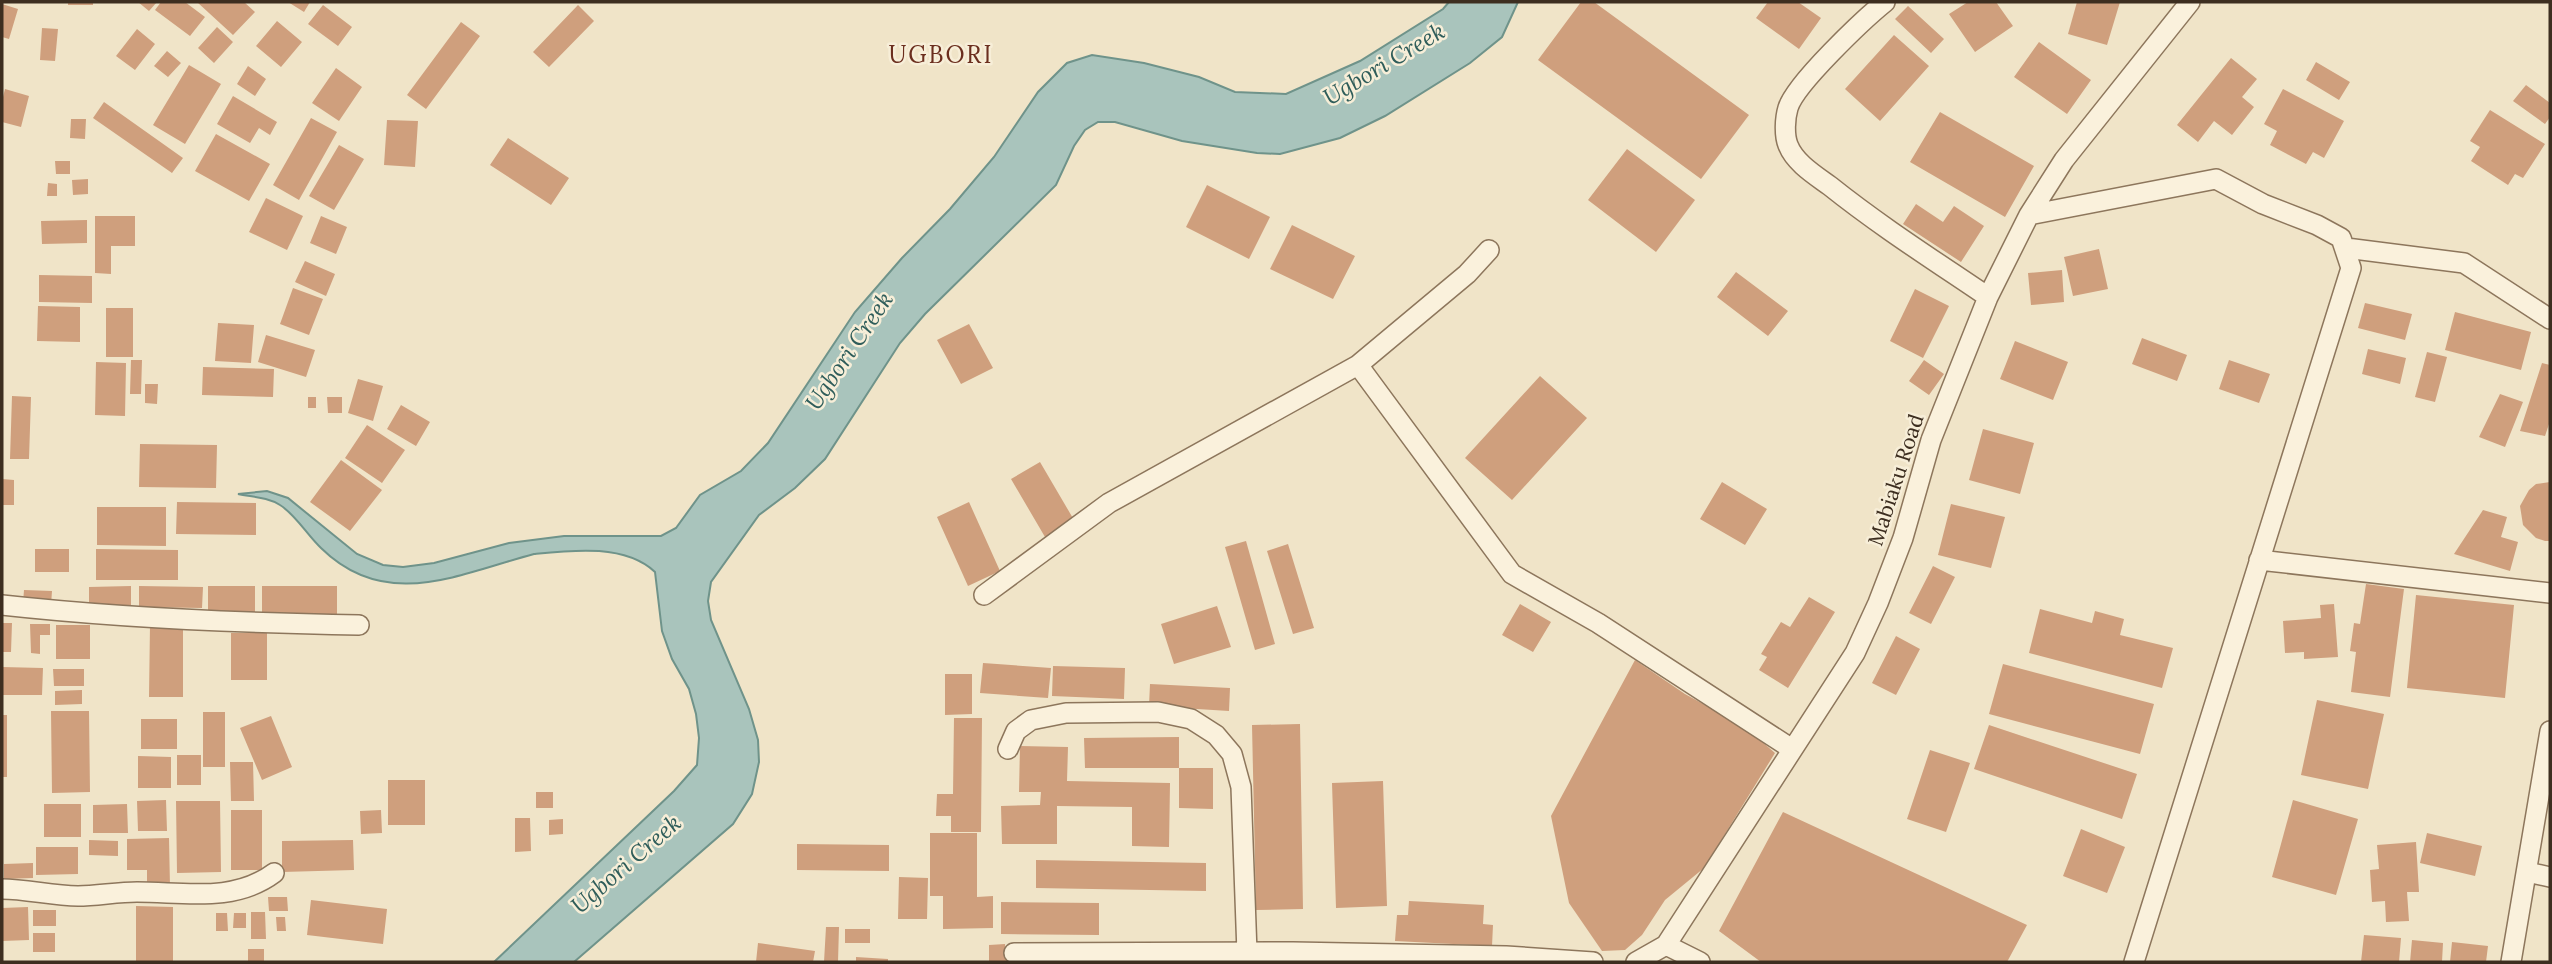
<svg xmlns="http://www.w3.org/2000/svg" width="2552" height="964" font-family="Lora,serif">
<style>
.water{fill:#a9c4bc;stroke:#6f938a;stroke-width:2}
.building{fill:#cf9f7d}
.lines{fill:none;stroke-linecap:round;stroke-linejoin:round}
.minor-casing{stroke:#8d765c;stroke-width:22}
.minor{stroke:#faf1dc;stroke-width:19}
.labels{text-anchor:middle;stroke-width:5;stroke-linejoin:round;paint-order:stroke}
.street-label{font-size:21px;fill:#3d2e20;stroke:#f7eed8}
.water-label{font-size:23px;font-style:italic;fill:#2f5d5a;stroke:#f7eed8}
.quarter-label{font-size:24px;letter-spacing:2px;fill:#6b2e1e;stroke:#f7eed8}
</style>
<rect width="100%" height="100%" fill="#f0e4c8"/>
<path class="water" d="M1449,2H1518L1502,37L1470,63L1385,116L1340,138L1280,154L1257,153L1182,141L1115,122H1098L1085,130L1074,146L1056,185L925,314L900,343L825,459L795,488L759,515L711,582L708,601L711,620L749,709L758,740L759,762L752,794L733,824L574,962H494L674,791L697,765L699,738L696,714L689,689L672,659L662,631L655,572C625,544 573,550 534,554C459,574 386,612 321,548C307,535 296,515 280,505C268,497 252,497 238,494L267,491L288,498L357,554L383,565L403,567L434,563L509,543L564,536H661L676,528L700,495L741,471L768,443L855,312L902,258L950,209L994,157L1038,92L1067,63L1092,55L1144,63L1199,77L1235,92L1286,94L1360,61L1443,9Z"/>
<path class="building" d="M68,2H93V5H68Z
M138,2H157L149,11Z
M161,2H185L205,17L190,36L155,10Z
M197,2H244L255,12L233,35Z
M288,2H310L304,12Z
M1581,2H1594L1749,115L1701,179L1538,60Z
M1768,2H1798L1821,18L1799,49L1756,18Z
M1968,2H1996L2013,26L1975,52L1949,14Z
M2077,2H2120L2107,45L2068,34Z
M2,4L18,9L9,39L2,37Z
M323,5L352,27L338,46L308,24Z
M578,5L594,21L549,67L533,52Z
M1908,6L1944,39L1931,53L1895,19Z
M277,21L302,42L281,67L256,46Z
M461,22L480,36L426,109L407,95Z
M217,27L233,42L214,63L198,48Z
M42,28L58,29L55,61L40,60Z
M137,29L155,44L135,70L116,56Z
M1894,35L1929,66L1880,121L1845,89Z
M2039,42L2091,80L2067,114L2014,77Z
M167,51L181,63L168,77L154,66Z
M2231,58L2257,79L2242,97L2254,107L2232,135L2214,121L2198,142L2177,125Z
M2316,62L2350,82L2339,100L2306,80Z
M189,65L221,84L185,144L153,125Z
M248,66L266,79L255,96L237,84Z
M336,68L362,87L339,121L312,103Z
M2526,85L2550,103V117L2545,124L2513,101Z
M5,89L29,96L21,127L2,122V101Z
M2283,89L2344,121L2324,158L2313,152L2306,164L2270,145L2277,131L2264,124Z
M233,96L277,122L270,135L259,128L250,143L217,124Z
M104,102L183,158L172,173L93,118Z
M2490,110L2545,144L2523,178L2515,174L2508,185L2471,161L2480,147L2470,141Z
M1940,112L2034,166L2005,217L1910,162Z
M311,118L337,132L299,200L273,185Z
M71,119H86L85,139L70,138Z
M387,120L418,121L415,167L384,165Z
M216,134L270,164L249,201L195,171Z
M508,138L569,178L551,205L490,165Z
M339,145L364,159L334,210L309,196Z
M1627,149L1695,200L1656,252L1588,200Z
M55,161H70V174H56Z
M88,179V194L73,195L72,180Z
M48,183L57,184V196H47Z
M1207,185L1270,217L1249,259L1186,227Z
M266,198L303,216L287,250L249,232Z
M1916,204L1943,222L1954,206L1984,226L1961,262L1903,224Z
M95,216H135V246H111V274L95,273Z
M321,216L347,227L336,254L310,243Z
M87,220V243L42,244L41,221Z
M1292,225L1355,256L1333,299L1270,269Z
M2099,249L2108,289L2073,296L2064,257Z
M305,261L335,274L326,296L295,282Z
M2062,270L2064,302L2031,305L2028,273Z
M1736,272L1788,311L1768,336L1717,297Z
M39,275L92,276V303L39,302Z
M293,288L323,299L309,335L280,324Z
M1915,289L1949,306L1923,358L1890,341Z
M2365,303L2412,314L2405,340L2358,328Z
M38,306L80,307V342L37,341Z
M106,308H133V357H106Z
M2455,312L2531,332L2521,370L2445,350Z
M218,323L254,325L251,363L215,361Z
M969,324L993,368L961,384L937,340Z
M266,335L315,350L306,377L258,362Z
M2142,338L2187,355L2177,381L2132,364Z
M2015,341L2068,362L2053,400L2000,379Z
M2368,349L2406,358L2400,384L2362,374Z
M2427,352L2447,357L2435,402L2415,397Z
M131,360H142L141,394H130Z
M1924,360L1944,374L1929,395L1909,381Z
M2229,360L2270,374L2259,403L2219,389Z
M96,362L126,363L125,416L95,415Z
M2542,363L2550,365V421L2545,436L2520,431Z
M203,367L274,369L273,397L202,395Z
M1540,376L1587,418L1512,500L1465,458Z
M358,379L383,386L373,421L348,413Z
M145,384H158L157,404L145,403Z
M2500,394L2523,402L2505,447L2479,437Z
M12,396L31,397L29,459H10Z
M308,397H316V408H308Z
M327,397H342V413H328Z
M401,405L430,422L416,446L387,429Z
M367,425L405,450L382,483L345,458Z
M1983,429L2034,443L2020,494L1969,480Z
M140,444L217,445L216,488L139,487Z
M341,460L382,490L350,531L310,502Z
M1040,462L1074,520L1045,537L1011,479Z
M2,479L14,480V505H2Z
M1722,482L1767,509L1745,545L1700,519Z
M2550,482V541H2545L2536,538L2523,525L2520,506L2529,490L2536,484Z
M177,502L256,503V535L176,534Z
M969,502L1000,571L968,586L937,517Z
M1951,504L2005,517L1991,568L1938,555Z
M97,507H166V546L97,545Z
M2483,510L2507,517L2501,537L2518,542L2510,571L2454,554Z
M1246,541L1275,644L1255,650L1225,547Z
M1288,544L1314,628L1293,634L1267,551Z
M35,549H69V572H35Z
M96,549L178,550V580H96Z
M1933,566L1955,577L1931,624L1909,613Z
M2366,584L2404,589L2390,697L2351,692L2356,652L2350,651L2354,623L2360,624Z
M131,586V607H89V587Z
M139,586L203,587L202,608L139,607Z
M208,586H255V615L208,614Z
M262,586H337V616H262Z
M24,590L52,591L51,605L23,603Z
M2416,595L2514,605L2505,698L2407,688Z
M1809,597L1835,612L1788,688L1759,670L1767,657L1761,654L1781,622L1790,627Z
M1520,604L1551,622L1533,652L1502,635Z
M2334,604L2338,657L2304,659V652L2285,653L2283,621L2321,618L2320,605Z
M1217,606L1231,647L1174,664L1161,624Z
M2040,609L2092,623L2095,611L2124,619L2120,635L2173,648L2162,688L2029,653Z
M2,623H12L11,652H2Z
M30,624H50V635H40V654L31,653Z
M56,625H90V659H56Z
M150,625H183V697H149Z
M231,633H267V680H231Z
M1896,636L1920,649L1896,695L1872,683Z
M1635,660L1685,694L1745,727L1775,753L1704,868L1665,900L1642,935L1625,950L1602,951L1569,903L1551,816Z
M983,663L1051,668L1048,698L980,693Z
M2003,664L2154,704L2140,754L1989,714Z
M1053,666L1125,668L1124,699L1052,696Z
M2,667L43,668L42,695H2Z
M53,669H84V686H54Z
M945,674H972V714L945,715Z
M1150,684L1230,688L1229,711L1149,706Z
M82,690V704L55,705V691Z
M2317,700L2384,714L2368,789L2301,775Z
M51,711H89L90,792L52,793Z
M203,712H225V767H203Z
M2,715H7V777H2Z
M271,716L292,767L262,780L240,728Z
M954,718H982L981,832H951V816H936L937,794H953Z
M141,719H177V749H141Z
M1300,724L1303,909L1256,910L1252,725Z
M1989,725L2137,774L2122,819L1974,769Z
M1179,737V768H1213V809L1179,808V768H1085L1084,738Z
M1020,746L1068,747L1067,781L1170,783L1169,847L1132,846V807L1057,806V844H1002L1001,806L1040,805L1041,792H1019Z
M1930,750L1970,763L1946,832L1907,819Z
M177,755H201V785H177Z
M138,756L171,757V788H138Z
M230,762H253L254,801H231Z
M388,780H425V825H388Z
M1383,781L1387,906L1336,908L1332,783Z
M536,792H553V808H536Z
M166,800L167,831H138L137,801Z
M2293,800L2358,819L2336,895L2272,877Z
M176,801H220L221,872L177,873Z
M44,804H81V837H44Z
M127,804L128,833H93V805Z
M231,810H262V870H231Z
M381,810L382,833L361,834L360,811Z
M1783,812L2027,925L2007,962H1761L1719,931Z
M515,818H530L531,851L515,852Z
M563,819V834L549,835V820Z
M2081,829L2125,847L2107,893L2063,876Z
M930,833H977V897L993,896V928L943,929V896H930Z
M2427,833L2482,846L2475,876L2420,863Z
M169,838L170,887H147V870H127V839Z
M89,840L118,841V856L89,855Z
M353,840L354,870L282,872V841Z
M2416,842L2419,892H2407L2409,921L2386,922L2385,901L2372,902L2370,870L2379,869L2377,845Z
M797,844L889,845V871L797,870Z
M36,847H78V874L36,875Z
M1036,860L1206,863V891L1036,888Z
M33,863V878L4,879V864Z
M899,877L928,878L927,919H898Z
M268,897H287L288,911H269Z
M311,900L387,909L383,944L307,935Z
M1409,901L1484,905L1483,924L1493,925L1492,946L1395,941L1397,915H1408Z
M1001,902L1099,903V935L1001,934Z
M136,906L173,907V962H136Z
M28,907L29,940L2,941V908Z
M33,910H56V926H33Z
M251,912H265L266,939H251Z
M216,913H227L228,931H216Z
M234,913H246V928H233Z
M276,917H285L286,931H277Z
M826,927H839L838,962H824Z
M845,929H870V943H845Z
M33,933H55V952H33Z
M2364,935L2401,938L2399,962H2361Z
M2412,940L2443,943L2442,962H2410Z
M2452,942L2488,946L2486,962H2450Z
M758,943L815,951L813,962H756Z
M1005,944L1006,962H989V945Z
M248,949H264V962H248Z
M856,957L888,959V962H856Z"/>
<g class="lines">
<g class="minor-casing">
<path id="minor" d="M1885,2C1864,19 1795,84 1788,108C1785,118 1784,135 1788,145C1795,163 1815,175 1830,186C1880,226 1935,261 1988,297
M2029,215L2216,179L2263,204L2317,225L2341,238L2351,268L2134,962
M2346,248L2464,263L2550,319
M1358,365L1512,574L1598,623L1792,749
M2259,560L2550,593
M984,595L1109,503L1358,365L1467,274L1489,250
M2,605C120,618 239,623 359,625
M1008,749L1016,731L1031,720L1066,713L1158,712L1191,719L1216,735L1232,754L1241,787L1247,953
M2527,872L2550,877
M2,889C27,889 52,896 78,896C97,896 117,892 137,892C184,892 234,903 274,873
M1666,945L1700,962
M1014,953L1293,952L1506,956L1593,962
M1636,962L1666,945L1855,653L1878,603L1903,538L1931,440L1988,297L2029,215L2064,160L2190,2
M2511,962L2550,731"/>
</g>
<use href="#minor" class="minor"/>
</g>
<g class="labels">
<g class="street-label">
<text transform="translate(1896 480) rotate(-72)" y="7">Mabiaku Road</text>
</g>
<g class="water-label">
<text transform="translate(1384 64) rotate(-31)" y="8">Ugbori Creek</text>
<text transform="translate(849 351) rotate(-56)" y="8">Ugbori Creek</text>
<text transform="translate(626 864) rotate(-41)" y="8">Ugbori Creek</text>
</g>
<g class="quarter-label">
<text x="941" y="63">UGBORI</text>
</g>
</g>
<rect width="2552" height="964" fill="none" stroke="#3d2e20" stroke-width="7"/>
</svg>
